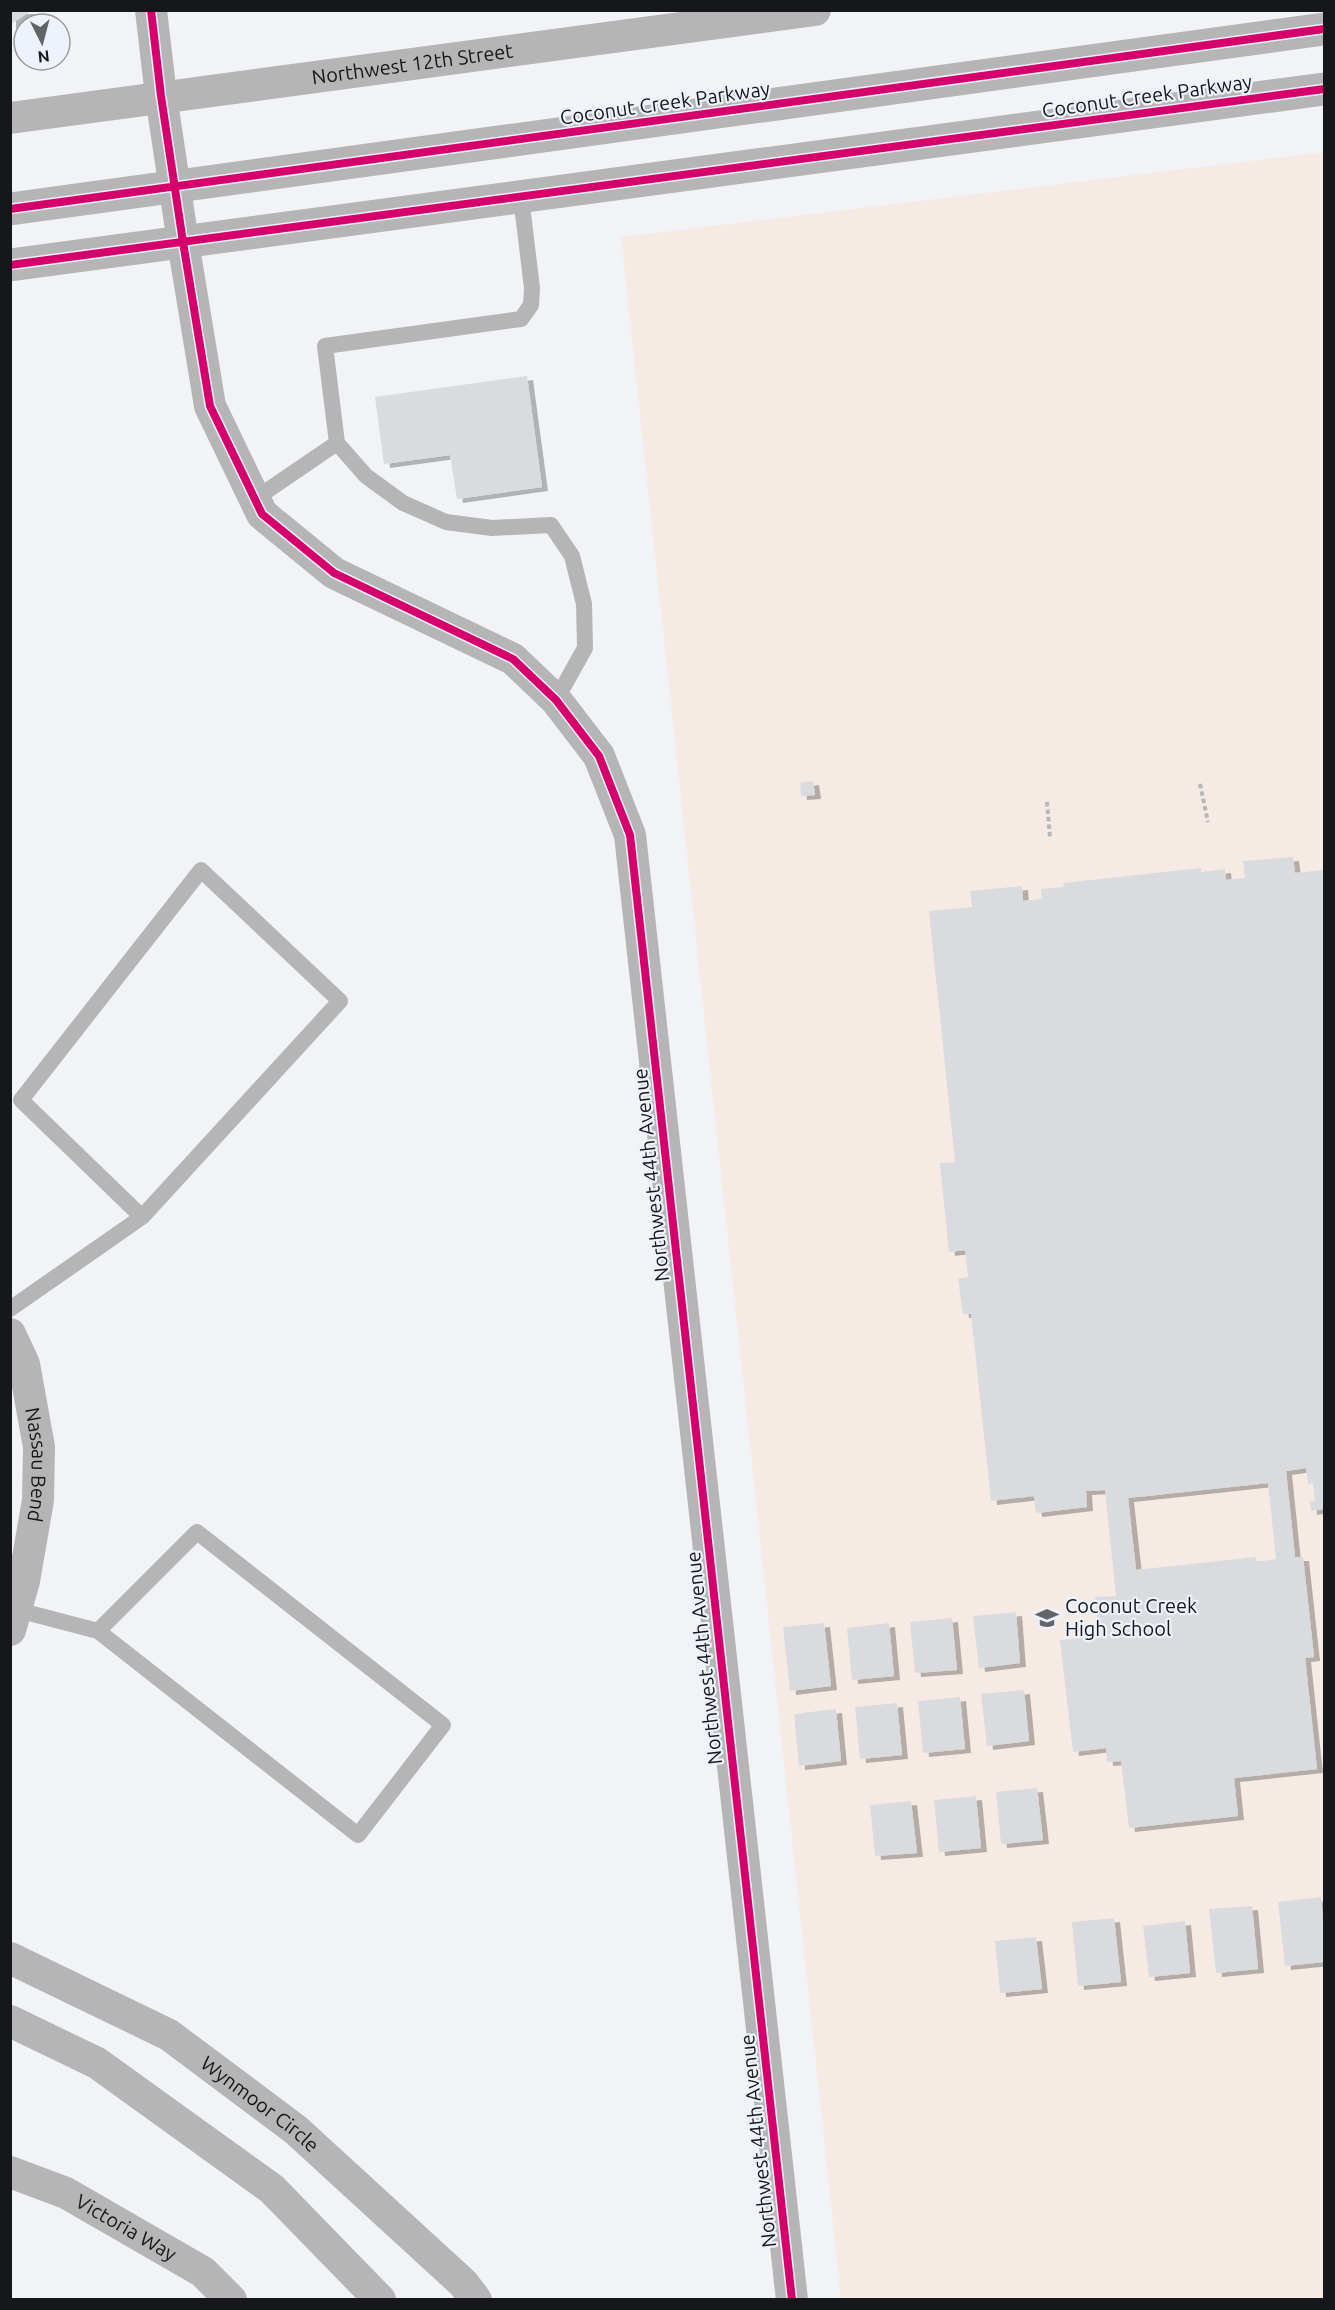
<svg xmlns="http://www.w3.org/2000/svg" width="1335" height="2310" font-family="Ubuntu,sans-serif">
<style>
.education{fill:#f5ebe4}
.building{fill:#dadbde;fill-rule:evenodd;filter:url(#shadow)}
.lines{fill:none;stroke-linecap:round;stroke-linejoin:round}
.path{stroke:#b6b7b8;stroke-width:4;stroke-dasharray:4.5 3;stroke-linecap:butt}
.lane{stroke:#b6b5b6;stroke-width:16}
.street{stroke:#b6b5b6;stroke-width:32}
.secondary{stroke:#b5b5b6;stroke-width:33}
.cycleway-casing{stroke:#eef2fa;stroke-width:11}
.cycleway{stroke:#d6006c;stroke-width:8}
.labels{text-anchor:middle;stroke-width:4.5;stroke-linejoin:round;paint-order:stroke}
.street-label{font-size:20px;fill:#16171a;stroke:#eef2fa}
.poi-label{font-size:20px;fill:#16171a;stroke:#eef2fa;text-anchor:start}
</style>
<defs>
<filter id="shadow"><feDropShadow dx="6" dy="4" stdDeviation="0" flood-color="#0004"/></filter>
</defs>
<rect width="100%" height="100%" fill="#f1f3f7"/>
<path class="education" d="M1324,152V2299H841L621,237Z"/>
<path class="building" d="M10,10H32L10,25Z
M527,376L542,487L457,499L450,455L384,464L375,397Z
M813,781L815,795L801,796L800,783Z
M1293,857L1295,873L1324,870V1509L1311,1511L1310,1501H1315L1313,1483L1308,1484L1306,1468L1286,1471L1295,1557H1303L1314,1657L1305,1658L1317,1769L1234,1778L1238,1816L1129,1828L1121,1761L1107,1762L1106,1748L1073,1752L1060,1640L1099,1636L1095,1597L1116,1596L1105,1490L1086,1491L1087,1507L1036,1513L1034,1496L991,1501L971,1314H963L958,1279L968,1277L965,1250L949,1252L940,1163L955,1162L929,911L972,907L970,891L1022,886L1023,901L1042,899L1041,889L1064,887L1063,883L1201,868V872L1225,869L1226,880L1245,878L1243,861ZM1268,1483L1276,1559L1257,1562L1256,1557L1136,1570L1128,1498Z
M1016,1612L1020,1663L979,1668L973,1616Z
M952,1618L957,1670L915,1673L910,1622Z
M824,1623L831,1686L790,1691L783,1627Z
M889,1623L894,1676L852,1680L847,1628Z
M1024,1690L1029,1741L987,1746L981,1694Z
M960,1697L965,1749L923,1753L918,1701Z
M897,1703L902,1755L860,1759L855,1707Z
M836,1709L841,1761L799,1766L794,1714Z
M1037,1788L1043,1840L1001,1844L996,1792Z
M976,1796L981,1848L939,1852L934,1800Z
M911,1801L917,1853L875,1856L870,1805Z
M1321,1897L1324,1933V1962L1285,1966L1278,1902Z
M1252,1906L1258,1969L1216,1973L1209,1909Z
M1114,1918L1121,1982L1078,1986L1072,1922Z
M1185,1921L1190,1973L1149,1977L1143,1926Z
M1036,1937L1042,1989L1000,1993L995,1941Z"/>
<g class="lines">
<path class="path" d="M1200,784L1208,822
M1047,802L1050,838"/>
<path class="lane" d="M337,443L366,476L403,503L446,522L492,528L551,525L572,556L584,604L585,648L556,700
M255,499L337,443L325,346L521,319L531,305L532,288L521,197
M10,1309L142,1217L340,1001L201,870L21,1100L142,1217
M10,1608L98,1631L358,1835L443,1725L197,1532L98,1631"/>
<g class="street">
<path d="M151,10L161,96L183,242L210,406L262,514L334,573L513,659L556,700L599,756L630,835L792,2300"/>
<path id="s1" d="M10,118L815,10"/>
<path id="s2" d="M10,1334L24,1364L39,1447L38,1500L24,1581L10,1630"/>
<path id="s3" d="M10,1958L169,2035L296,2130L463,2283L476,2300"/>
<path d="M10,2021L97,2063L272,2189L380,2300"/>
<path id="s4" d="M10,2172L66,2193L203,2272L231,2300"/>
</g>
<path class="secondary" d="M10,209L1324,29
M10,265L1324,89"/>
<g class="cycleway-casing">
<path id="cycleway" d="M151,10L161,96L183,242L210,406L262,514L334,573L513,659L556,700L599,756L630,835L792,2300
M10,209L1324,29
M10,265L1324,89"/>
</g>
<use href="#cycleway" class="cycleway"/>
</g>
<defs>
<g id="school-bare" transform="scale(1.8)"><path d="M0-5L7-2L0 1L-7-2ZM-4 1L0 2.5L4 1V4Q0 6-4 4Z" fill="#636467" stroke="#eef2fa" stroke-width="2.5" paint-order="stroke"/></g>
</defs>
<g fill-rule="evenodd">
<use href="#school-bare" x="1047" y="1618"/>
</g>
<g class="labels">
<g class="street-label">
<text dy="7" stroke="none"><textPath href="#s1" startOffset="406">Northwest 12th Street</textPath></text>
<text transform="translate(1147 96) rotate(-8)" y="7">Coconut Creek Parkway</text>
<text transform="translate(665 103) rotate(-8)" y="7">Coconut Creek Parkway</text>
<text transform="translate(651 1175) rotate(-96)" y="7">Northwest 44th Avenue</text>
<text dy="7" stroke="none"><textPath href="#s2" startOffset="135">Nassau Bend</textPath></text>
<text transform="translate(704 1658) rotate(-96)" y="7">Northwest 44th Avenue</text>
<text dy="7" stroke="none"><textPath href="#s3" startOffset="291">Wynmoor Circle</textPath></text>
<text transform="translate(758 2141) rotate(-96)" y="7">Northwest 44th Avenue</text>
<text dy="7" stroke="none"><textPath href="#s4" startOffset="129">Victoria Way</textPath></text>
</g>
<g class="poi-label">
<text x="1065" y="1613">Coconut Creek<tspan x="1065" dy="23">High School</tspan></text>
</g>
</g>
<rect width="1335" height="2310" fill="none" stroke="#16171a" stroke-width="24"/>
<g transform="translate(42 42) rotate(174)"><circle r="28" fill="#eef2fa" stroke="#989aa0" stroke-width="1.5"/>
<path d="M0-4.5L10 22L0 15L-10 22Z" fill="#636467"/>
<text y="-9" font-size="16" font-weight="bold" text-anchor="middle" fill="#16171a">N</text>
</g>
</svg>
